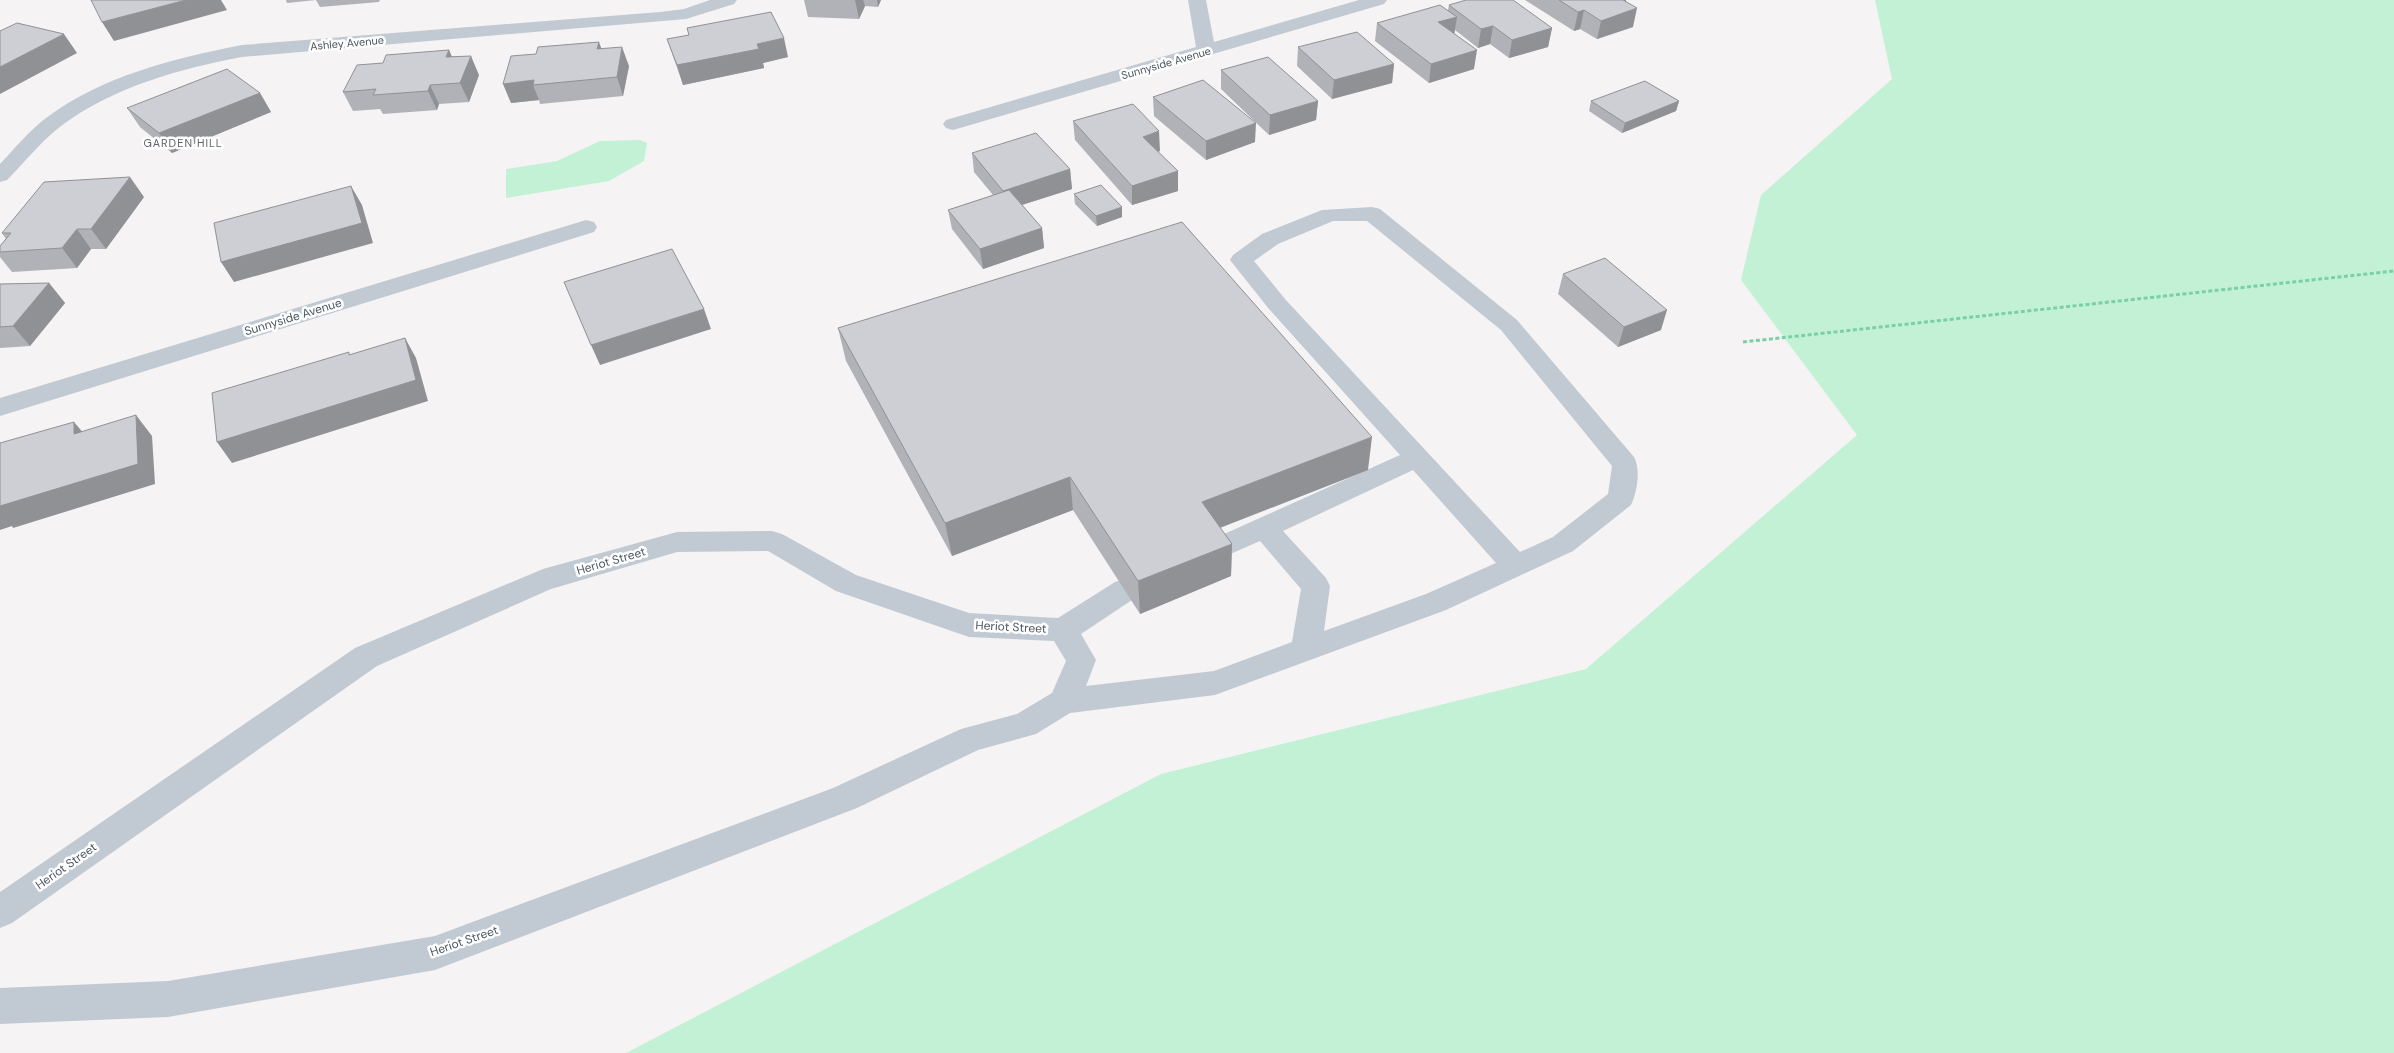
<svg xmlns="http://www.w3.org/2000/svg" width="2394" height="1053" font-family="'DM Sans',sans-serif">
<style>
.green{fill:#c3f1d5}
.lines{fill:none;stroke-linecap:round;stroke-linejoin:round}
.path{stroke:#7ad0a6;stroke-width:3;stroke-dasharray:4 2.5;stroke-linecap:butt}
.minor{fill:#c1cad2;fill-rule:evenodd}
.wall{fill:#b0b2b7}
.shaded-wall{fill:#909195}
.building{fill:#cdcfd5;stroke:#909195}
.labels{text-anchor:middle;stroke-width:5;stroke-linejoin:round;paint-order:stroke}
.far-street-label{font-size:11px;fill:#4a5661;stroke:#fff}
.far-neighbourhood-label{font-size:11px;letter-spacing:1px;fill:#5f6368;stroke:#fff}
.street-label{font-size:12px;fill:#4a5661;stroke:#fff}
</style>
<rect width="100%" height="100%" fill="#f5f3f3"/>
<path class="green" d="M1875,0H2394V1053H626L1161,774L1586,669L1857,435L1741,280L1761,195L1892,79Z
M640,140L647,143L644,161L609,181L506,198V169L557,161L600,141Z"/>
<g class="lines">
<path class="path" d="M1743,342L2394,271"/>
<path class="minor" d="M710,0H737L734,4L686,19L242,57C179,69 113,87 61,126C41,141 25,162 7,180L0,182V164C15,148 29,131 46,118C102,76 175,58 242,45L660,12L684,9Z
M1188,0H1206L1214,42L1359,0H1387L1384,4L960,128L953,130L946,128L943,124L946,120L1196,47Z
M1372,207L1380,209L1517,320L1634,457C1641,469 1637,493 1631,505L1573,551L1446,610L1215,695L1070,713L1036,734L978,750L857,808L435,970L168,1017L0,1024V988L168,981L435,936L833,788L961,729L1017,714L1052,693L1066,661L1054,641L969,637L836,591L768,551L677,552L551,589L377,666L12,923L0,928V892L355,648L543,569L677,532L772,531L782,534L856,575L969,613L1058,618L1115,582L1125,579L1135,582L1139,590L1135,598L1081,634L1096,660L1086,686L1214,671L1292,642L1301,589L1260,541L1212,562L1202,558L1198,551L1202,544L1400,455L1269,309L1230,260L1233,255L1262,234L1322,210ZM1333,221H1367L1501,330L1612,466L1608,494L1553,537L1520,552L1285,299L1254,261L1278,244ZM1413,470L1496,563L1426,594L1324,631L1330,586L1326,578L1283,531Z
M586,220L594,222L597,227L594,232L0,416V398Z"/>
</g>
<path class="wall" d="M286,0H380L379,2L320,7L316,0L287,3Z
M804,0H881L878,7L865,6L859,19L808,17Z
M1525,0H1626V1L1633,27L1597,39L1580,29L1574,31Z
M1449,5L1552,28L1548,47L1509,58L1490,44L1478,48L1455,30L1454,34L1474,69L1429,83L1375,41L1377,23L1448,10Z
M687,28L788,57L763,63L764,68L683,85L667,39L689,35Z
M1298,47L1394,64L1392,83L1332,99L1297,66Z
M601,49L629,66L623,96L540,104L539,100L511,103L536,54Z
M449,50L452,57L479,75L469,102L439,104L437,110L383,114L380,109L353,111L343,92L383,63Z
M1221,70L1318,101L1316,120L1269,135L1221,89Z
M260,93L271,112L172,153L140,127L127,108Z
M1153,97L1255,142L1206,160L1154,116Z
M1591,101H1679L1676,111L1622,133L1589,111Z
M1073,121L1160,151L1158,152L1178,171V191L1132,205L1075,140Z
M972,153L1070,169L1072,189L1022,205L1042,228L1044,248L983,269L952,229L948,210L993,195L974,172Z
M1074,194L1122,207V217L1097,226L1075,204Z
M144,197L106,249H91L77,268L12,272L0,257V246L6,239L2,233Z
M1563,274L1661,330L1618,347L1558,294Z
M49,283L65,303L30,346L0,348V284Z
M838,328L1368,470L1220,528L1232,544L1231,576L1140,614L1073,510L952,556L846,361Z"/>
<path class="shaded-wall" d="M186,0H221L227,10L114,41L102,22Z
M855,0H863L865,6L859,19Z
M877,0H881L878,7Z
M1618,0H1626L1623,13L1637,8L1633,27L1597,39L1601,21Z
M1584,10L1580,29L1574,31L1578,12Z
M1457,17L1454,36L1438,22Z
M1493,26L1490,44L1478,48L1481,29Z
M1552,28L1548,47L1509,58L1512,40Z
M64,34L77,53L0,94V67Z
M784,38L788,57L763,63L764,68L683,85L677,65L757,44Z
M599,42L606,61L597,49Z
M622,47L629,66L623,96L617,77Z
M449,50L457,69L446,57Z
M1477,50L1474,69L1429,83L1431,64Z
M471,56L479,75L469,102L460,83Z
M1394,64L1392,83L1332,99L1334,80Z
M534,80L533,85L539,100L511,103L503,84Z
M430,85L439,104L437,110L428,91Z
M260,93L271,112L172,153L159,133Z
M1318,101L1316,120L1269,135L1270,115Z
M1679,101L1676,111L1622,133L1625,123Z
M1256,123L1255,142L1206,160V141Z
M1159,131L1160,151L1143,156V137Z
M1070,169L1072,189L1006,210L1003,191Z
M1178,171V191L1132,205V186Z
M130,177L144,197L106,249L91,229Z
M351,186L362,205L373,243L234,282L221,262Z
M1122,207V217L1097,226L1096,216Z
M1042,228L1044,248L983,269L980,249Z
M77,229L91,249L77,268L62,248Z
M49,283L65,303L30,346L13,326Z
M704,309L711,329L600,365L591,345Z
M1667,310L1661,330L1618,347L1624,327Z
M405,338L416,358L428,401L232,463L217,442Z
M136,415L152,436L155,484L13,528L12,526L0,530V506Z
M74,422L91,442L74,434Z
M1372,437L1368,470L1201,535L1202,502Z
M1070,477L1073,510L952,556L945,523Z
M1232,544L1231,576L1140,614L1138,581Z"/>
<path class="building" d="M91,0H186L102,22Z
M1466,0H1513L1552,28L1512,40L1493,26L1481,29L1449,5Z
M1559,0H1623L1637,8L1601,21L1584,10L1578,12Z
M1440,5L1457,17L1438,22L1477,50L1431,64L1377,23Z
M771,12L784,38L757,44L759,49L677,65L667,39L689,35L687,28Z
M17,23L64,34L0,67V31Z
M1357,32L1394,64L1334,80L1298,47Z
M599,42L597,49L622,47L617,77L533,85L534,80L503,84L511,56L536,54L538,47Z
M449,50L446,57L471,56L460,83L430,85L428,91L373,95L376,89L343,92L357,65L383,63L386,55Z
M1268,57L1318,101L1270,115L1221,70Z
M227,69L260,93L159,133L127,108Z
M1203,80L1256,123L1206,141L1153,97Z
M1645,81L1679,101L1625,123L1591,101Z
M1133,104L1159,131L1143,137L1178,171L1132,186L1073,121Z
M1036,133L1070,169L1003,191L972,153Z
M130,177L91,229H77L62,248L0,252V246L11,233H2L44,182Z
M1101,185L1122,207L1096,216L1074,194Z
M351,186L362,223L221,262L214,223Z
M1009,190L1042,228L980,249L948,210Z
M1182,222L1372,437L1202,502L1232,544L1138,581L1070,477L945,523L838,328Z
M672,249L704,309L591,345L564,282Z
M1605,258L1667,310L1624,327L1563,274Z
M49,283L13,326L0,327V284Z
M405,338L416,380L217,442L212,393L349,352V355Z
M136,415L138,464L0,506V443L74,422V434Z"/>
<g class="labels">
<g class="far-street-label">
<text transform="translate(347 43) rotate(-5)" y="4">Ashley Avenue</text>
<text transform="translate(1166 63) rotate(-16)" y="4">Sunnyside Avenue</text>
</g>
<g class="far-neighbourhood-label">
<text x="183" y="147">GARDEN HILL</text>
</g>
<g class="street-label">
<text transform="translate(293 317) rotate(-17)" y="4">Sunnyside Avenue</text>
<text transform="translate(611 561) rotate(-16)" y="4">Heriot Street</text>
<text transform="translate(1011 627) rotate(3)" y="4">Heriot Street</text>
<text transform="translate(66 866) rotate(-35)" y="4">Heriot Street</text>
<text transform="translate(464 941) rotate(-19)" y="4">Heriot Street</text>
</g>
</g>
</svg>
